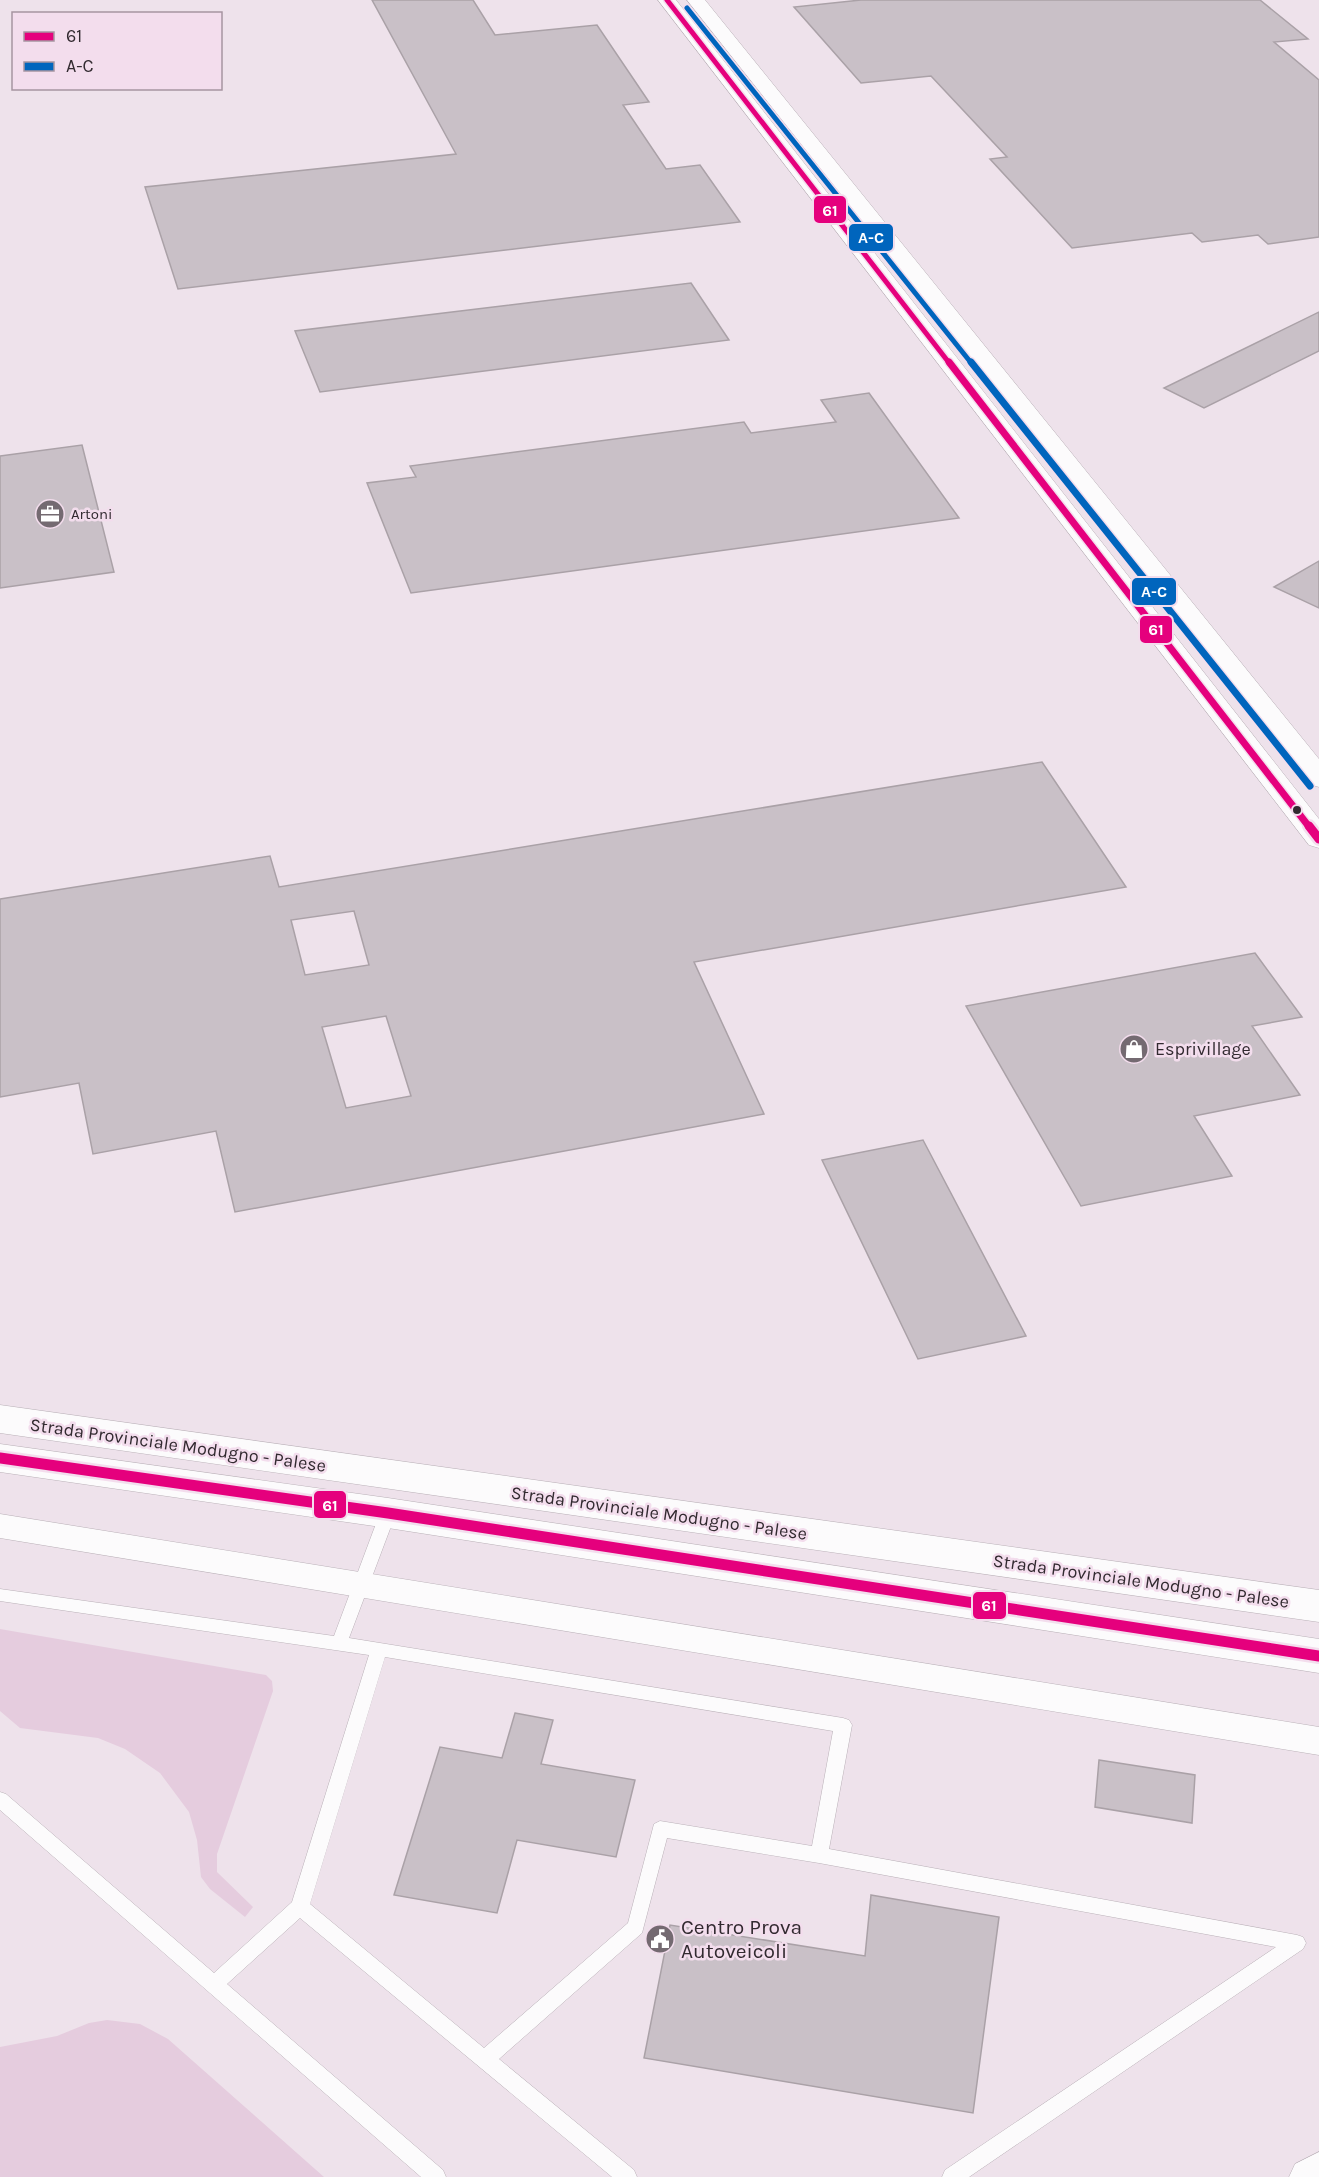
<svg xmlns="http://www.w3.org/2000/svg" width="1319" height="2177" font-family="Karla,sans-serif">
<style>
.green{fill:#e5ccde}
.building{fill:#c9c0c7;stroke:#aaa1a7;stroke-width:1.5;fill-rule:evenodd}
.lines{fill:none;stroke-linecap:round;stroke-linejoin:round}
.lane-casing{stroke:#b9b0b7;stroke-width:1}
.street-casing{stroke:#b9b0b7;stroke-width:1}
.secondary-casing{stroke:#b9b0b7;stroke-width:1}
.lane{fill:#fcfbfc;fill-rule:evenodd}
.street{fill:#fcfbfc;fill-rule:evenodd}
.secondary{fill:#fcfbfc;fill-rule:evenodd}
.bus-1-far3-casing{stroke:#f3dded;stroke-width:8}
.bus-1-far2-casing{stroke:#f3dded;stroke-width:10}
.bus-1-far1-casing{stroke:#f3dded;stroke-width:14}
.bus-1-casing{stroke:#f3dded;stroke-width:16}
.bus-2-far1-casing{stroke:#f3dded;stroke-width:8}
.bus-2-casing{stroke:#f3dded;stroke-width:10}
.bus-1-far3{stroke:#e5007d;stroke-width:5}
.bus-1-far2{stroke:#e5007d;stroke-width:7}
.bus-1-far1{stroke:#e5007d;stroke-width:9}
.bus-1{stroke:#e5007d;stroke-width:11}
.bus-2-far1{stroke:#0065bd;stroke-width:5}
.bus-2{stroke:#0065bd;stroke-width:7}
.bus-dot{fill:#322a30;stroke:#f3dded;stroke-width:2}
.labels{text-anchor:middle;stroke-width:5;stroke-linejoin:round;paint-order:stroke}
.far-poi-label{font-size:15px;fill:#322a30;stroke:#f3dded;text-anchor:start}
.poi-label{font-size:18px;fill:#322a30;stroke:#f3dded;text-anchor:start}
.street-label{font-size:18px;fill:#322a30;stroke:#f3dded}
.near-poi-label{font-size:21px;fill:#322a30;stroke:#f3dded;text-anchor:start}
.line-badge{stroke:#f3dded;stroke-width:2}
.badge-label{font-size:16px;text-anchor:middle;font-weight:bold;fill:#fff}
</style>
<rect width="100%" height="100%" fill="#eee2eb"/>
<path class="green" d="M0,1629L266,1675L272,1681L273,1691L217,1854V1872L253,1907L245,1917L210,1889L201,1877L197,1840L189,1812L160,1773L125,1749L98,1738L20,1728L0,1711Z
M107,2020L140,2024L168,2039L324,2177H0V2047L57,2036L89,2023Z"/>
<path class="building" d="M372,0H473L495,35L597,25L649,102L623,105L666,169L700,165L740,222L178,289L145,187L456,154Z
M861,0H1260L1308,39L1274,42L1319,80V237L1268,244L1258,235L1202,242L1192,233L1072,248L990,159L1007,157L931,76L861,83L794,7Z
M691,283L729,340L320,392L295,331Z
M1319,312V351L1204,408L1164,388Z
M869,393L959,518L411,593L367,483L416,477L410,466L744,422L751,433L836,422L821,400Z
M82,445L114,572L0,588V456Z
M1319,561V608L1274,587Z
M1042,762L1126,887L694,962L764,1114L235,1212L216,1131L93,1154L79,1083L0,1097V899L270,856L279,887ZM354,911L369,965L305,975L291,920ZM386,1016L411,1096L346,1108L322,1027Z
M1255,953L1302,1017L1252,1026L1300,1095L1194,1116L1232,1176L1081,1206L966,1006Z
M923,1140L1026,1336L918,1359L822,1160Z
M515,1713L553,1720L541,1764L635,1780L616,1857L517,1840L497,1913L394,1895L440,1747L502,1758Z
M1099,1760L1195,1775L1192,1823L1095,1807Z
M871,1895L999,1917L973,2113L644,2058L670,1925L865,1956Z"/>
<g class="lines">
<g class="lane-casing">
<path id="lane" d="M388,1507L394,1509L396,1513L349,1638L843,1718L849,1720L852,1725L829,1849L1297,1935L1303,1937L1306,1943L1303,1949L969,2177H942L945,2170L1276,1947L819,1863L667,1838L642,1933L499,2059L634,2170L637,2177H612L300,1918L227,1984L443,2170L446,2177H421L0,1810V1792L6,1794L214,1973L292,1902L369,1655L0,1601V1589L334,1636L380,1513L382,1509ZM385,1657L833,1731L812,1846L660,1821L654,1824L628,1923L484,2048L310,1904Z"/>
</g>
<g class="street-casing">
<path id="street" d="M0,1514L1319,1727V1755L0,1538Z
M1319,2152V2177H1289L1295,2164Z"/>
</g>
<g class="secondary-casing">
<path id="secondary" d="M658,0H676L1319,819V848L1309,845Z
M687,0H705L1319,759V787L1309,784Z
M0,1405L1319,1590V1622L0,1433Z
M0,1444L388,1498L1319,1639V1673L388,1528L0,1472Z"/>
</g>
<use href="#lane" class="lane"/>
<use href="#street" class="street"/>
<use href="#secondary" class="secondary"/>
<g class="bus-1-far3-casing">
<path id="bus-1-far3" d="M667,0L950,364"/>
</g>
<g class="bus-1-far2-casing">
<path id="bus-1-far2" d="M949,362L1310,828"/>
</g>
<g class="bus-1-far1-casing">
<path id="bus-1-far1" d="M1309,826L1319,839"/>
</g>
<g class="bus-1-casing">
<path id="bus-1" d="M0,1458L388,1513L1319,1656"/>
</g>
<g class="bus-2-far1-casing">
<path id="bus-2-far1" d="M687,8L972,364"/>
</g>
<g class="bus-2-casing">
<path id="bus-2" d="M971,362L1310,786"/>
</g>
<use href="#bus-1-far3" class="bus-1-far3"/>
<use href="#bus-1-far2" class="bus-1-far2"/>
<use href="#bus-1-far1" class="bus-1-far1"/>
<use href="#bus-1" class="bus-1"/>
<use href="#bus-2-far1" class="bus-2-far1"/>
<use href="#bus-2" class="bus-2"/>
</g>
<defs>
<g id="office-disc" transform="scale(1.5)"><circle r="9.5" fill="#746a71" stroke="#f3dded"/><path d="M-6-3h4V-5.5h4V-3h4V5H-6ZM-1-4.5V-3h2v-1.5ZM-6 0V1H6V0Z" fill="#fff"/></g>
<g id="shop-disc" transform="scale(1.5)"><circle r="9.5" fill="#746a71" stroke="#f3dded"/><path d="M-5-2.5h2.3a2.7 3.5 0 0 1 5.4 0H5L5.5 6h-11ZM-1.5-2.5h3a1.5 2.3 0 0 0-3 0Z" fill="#fff"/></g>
<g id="civic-disc" transform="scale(1.5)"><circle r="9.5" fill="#746a71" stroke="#f3dded"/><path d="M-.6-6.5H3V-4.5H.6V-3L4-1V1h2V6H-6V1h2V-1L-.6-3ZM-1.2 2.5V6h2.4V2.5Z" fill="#fff"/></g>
</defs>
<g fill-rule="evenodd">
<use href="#office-disc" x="50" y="514"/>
<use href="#shop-disc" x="1134" y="1049"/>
<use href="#civic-disc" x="660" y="1939"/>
</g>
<circle class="bus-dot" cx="1297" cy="810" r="5"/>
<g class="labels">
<g class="far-poi-label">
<text x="71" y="519">Artoni</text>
</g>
<g class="poi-label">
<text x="1155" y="1055">Esprivillage</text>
</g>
<g class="street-label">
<text transform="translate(178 1445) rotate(8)" y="6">Strada Provinciale Modugno - Palese</text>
<text transform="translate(659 1513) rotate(8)" y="6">Strada Provinciale Modugno - Palese</text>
<text transform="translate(1141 1581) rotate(8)" y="6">Strada Provinciale Modugno - Palese</text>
</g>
<g class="near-poi-label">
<text x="681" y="1934">Centro Prova<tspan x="681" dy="24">Autoveicoli</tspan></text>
</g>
</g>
<g class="line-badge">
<rect x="813" y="195" width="34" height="29" rx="6" fill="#e5007d"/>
<rect x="848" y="223" width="46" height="29" rx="6" fill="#0065bd"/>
<rect x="1131" y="577" width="46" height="29" rx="6" fill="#0065bd"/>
<rect x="1139" y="615" width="34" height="29" rx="6" fill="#e5007d"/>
<rect x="313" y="1490" width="34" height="29" rx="6" fill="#e5007d"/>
<rect x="972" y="1591" width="35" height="29" rx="6" fill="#e5007d"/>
</g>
<g class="badge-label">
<text x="830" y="216">61</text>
<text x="871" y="243">A-C</text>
<text x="1154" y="597">A-C</text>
<text x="1156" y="635">61</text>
<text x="330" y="1511">61</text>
<text x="989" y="1611">61</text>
</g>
<rect x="12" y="12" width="210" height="78" fill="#f3dded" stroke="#a695a1" stroke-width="1.5"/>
<rect x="24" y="32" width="30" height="9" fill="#e5007d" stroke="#a695a1" stroke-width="1.5"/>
<text x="66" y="42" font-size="18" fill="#322a30">61</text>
<rect x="24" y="62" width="30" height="9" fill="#0065bd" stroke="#a695a1" stroke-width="1.5"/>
<text x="66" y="72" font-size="18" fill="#322a30">A-C</text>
</svg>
